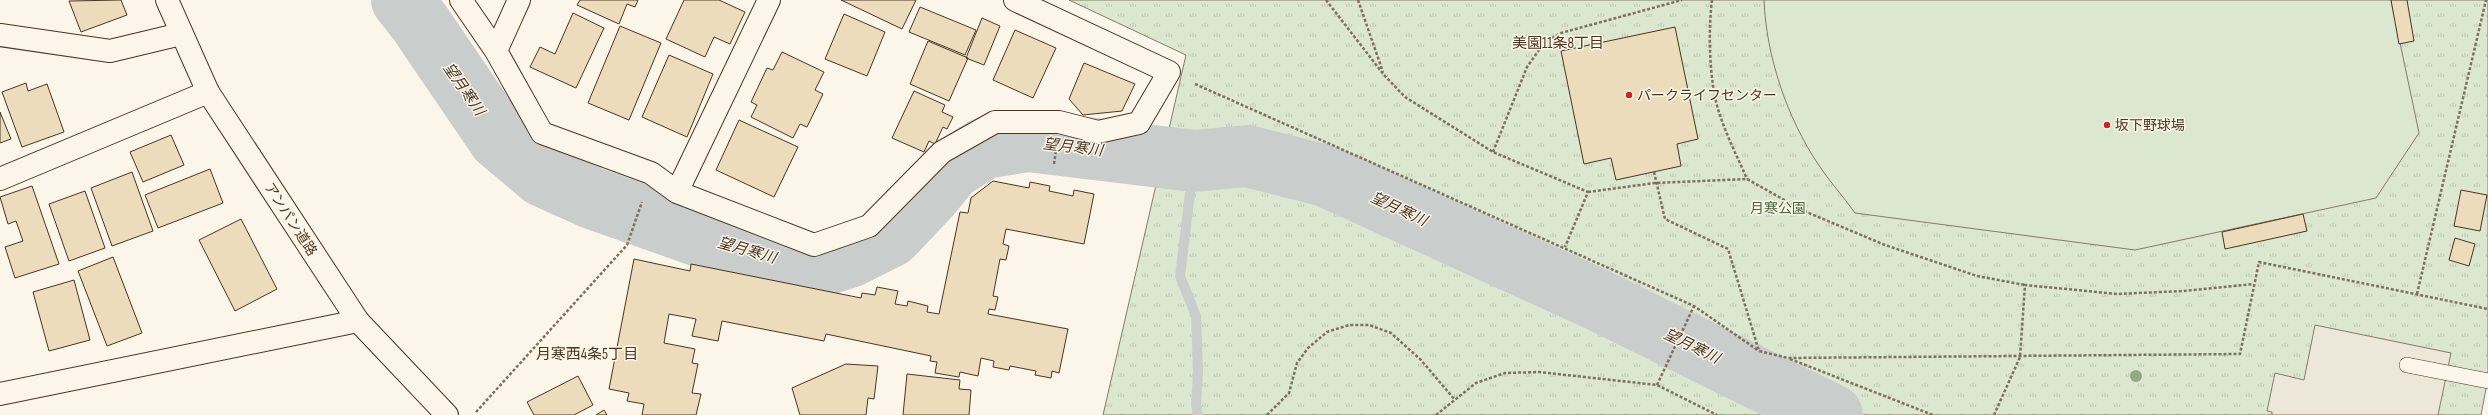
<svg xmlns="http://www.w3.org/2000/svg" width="2488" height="415" font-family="'Sofia Sans Condensed','Noto Sans JP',sans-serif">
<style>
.park{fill:url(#park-tufts);stroke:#887966}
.garden{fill:#dce7d0;stroke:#887966}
.parking{fill:#ede7d9;stroke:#887966}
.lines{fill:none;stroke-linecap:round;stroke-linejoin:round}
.stream{stroke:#c9cecd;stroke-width:10}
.river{stroke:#c9cecd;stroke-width:62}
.building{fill:#ecdcbc;stroke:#4a3520}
.lane-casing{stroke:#4a3520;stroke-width:16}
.street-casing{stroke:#4a3520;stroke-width:24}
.secondary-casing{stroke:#4a3520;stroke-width:24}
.path{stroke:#7f6f5c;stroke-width:2.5;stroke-dasharray:3 2;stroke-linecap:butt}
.lane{stroke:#fbf6e9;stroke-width:15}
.street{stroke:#fbf6e9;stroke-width:22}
.secondary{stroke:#fbf6e9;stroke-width:22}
.tree{fill:#96a887}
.poi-dot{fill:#c62828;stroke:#fbf6e9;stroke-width:1.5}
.labels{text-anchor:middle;stroke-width:3;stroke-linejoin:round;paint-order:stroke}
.poi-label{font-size:14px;fill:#4a3520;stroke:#fbf6e9;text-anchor:start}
.park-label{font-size:14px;fill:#436837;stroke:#fbf6e9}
.street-label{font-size:14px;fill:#4a3520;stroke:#fbf6e9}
.neighbourhood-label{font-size:15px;fill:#4a3520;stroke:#fbf6e9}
.water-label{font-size:15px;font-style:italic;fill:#4a3520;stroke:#fbf6e9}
</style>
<defs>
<pattern id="park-tufts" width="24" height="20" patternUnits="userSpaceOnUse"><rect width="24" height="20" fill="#dce7d0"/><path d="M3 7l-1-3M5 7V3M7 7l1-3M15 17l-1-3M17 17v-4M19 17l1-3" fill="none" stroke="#bec7b2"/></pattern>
</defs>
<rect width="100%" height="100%" fill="#fbf6e9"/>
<path class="park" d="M1069,0H2488V378L2481,415H1103L1186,55Z"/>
<path class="garden" d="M1764,0H2391L2419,133L2376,198L2135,250L1855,213C1843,196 1829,181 1818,164C1787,118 1766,55 1764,0Z"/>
<path class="parking" d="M2315,325L2451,353L2438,415H2272V412L2267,411L2275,373L2304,380Z"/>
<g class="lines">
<path class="stream" d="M1194,161L1180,276L1196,316L1198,373L1196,404L1198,415"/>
<path class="river" d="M402,0L420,23L499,139L543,176L592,198L759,257L821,266L849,257L891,236L930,195L951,169L985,148L1028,141L1194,161L1247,156L1326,176L1598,300L1832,415"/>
</g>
<path class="building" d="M121,0L127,15L81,32L69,1Z
M580,0H638L635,7L627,4L619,24L577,5Z
M684,0H719L745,12L730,44L714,37L705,57L666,39Z
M841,0H916L902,29Z
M2391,0H2407L2414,41L2399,44Z
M920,7L976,30L965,55L909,32Z
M573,13L604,28L576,88L530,67L540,47L555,54Z
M844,14L885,32L867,76L825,59Z
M982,18L1000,26L984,65L966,58Z
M620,26L661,43L629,120L588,103Z
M1675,27L1698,139L1677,144L1681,166L1616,180L1611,158L1584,164L1561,51Z
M1015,30L1056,48L1033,98L993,80Z
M928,41L968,58L949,101L910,84Z
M782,52L824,72L815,90L823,94L807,127L800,124L793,138L751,117L757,105L751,102L767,68L773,70Z
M669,55L713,74L687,137L642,117Z
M1084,63L1135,84L1122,111L1083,115L1069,99Z
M26,83L28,91L47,84L64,132L22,147L2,92Z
M914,91L945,105L942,112L953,117L947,129L943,127L935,144L929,141L924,152L892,138Z
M0,112L11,139L0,143Z
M739,120L798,147L774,197L716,170Z
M171,135L184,165L143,182L130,152Z
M210,169L223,203L158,228L145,195Z
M132,172L153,231L112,246L91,188Z
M993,181L1029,188L1030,182L1050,186L1049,191L1073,196L1074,190L1094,194L1084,244L1006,229L1003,244L1009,246L1006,260L1000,259L993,296L998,297L995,310L989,309L988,314L1068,329L1059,373L1052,371L1051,378L1035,375L1036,371L1010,366L1009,370L993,367L994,361L981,358L978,376L960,372L959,377L935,373L937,362L930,361L931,356L826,334L824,341L722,321L718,341L692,336L696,319L669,314L664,343L695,349L692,363L698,364L692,393L701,394L696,415H642L644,404L627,401L629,393L609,389L634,259L690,271L691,264L861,298L862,293L875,295L877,287L898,291L895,304L907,306L908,301L928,306L927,312L939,314L960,212L968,213L971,198Z
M32,186L59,264L15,278L5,247L23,241L16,221L8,224L0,197Z
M2461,190L2487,195L2480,231L2454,226Z
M85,191L105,248L69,261L49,204Z
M2303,214L2307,231L2225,249L2222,232Z
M241,219L277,289L235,311L199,240Z
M2455,238L2475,244L2469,266L2449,260Z
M113,257L142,333L107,346L78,271Z
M74,280L90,340L49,351L33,292Z
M846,364L878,366L874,399L868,398L866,415H800L792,388Z
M907,374L960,380L959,389L971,390L969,415H903Z
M578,376L593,405L574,415H534L527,402Z
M604,410L607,415H596Z"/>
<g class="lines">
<g class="lane-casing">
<path id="lane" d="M2407,365L2488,381"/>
</g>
<g class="street-casing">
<path id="street" d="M461,0L496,51L542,133L651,173L677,192L814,245L869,226L942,152L995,122H1059L1098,132L1139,123L1169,72L1015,0
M0,35L110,51L181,34
M496,51L519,0
M0,179L208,92
M677,192L769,0
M0,394L358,321"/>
</g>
<g class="secondary-casing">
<path id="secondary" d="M167,0L208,92L358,321L447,415"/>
</g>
<path class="path" d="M1326,0L1384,75L1405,97L1493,152L1588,192L1565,247
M1358,0L1383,72
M1712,0C1708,32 1709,85 1720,115C1727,137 1738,158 1747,179
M1195,84L1694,306L1759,351
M1493,152L1527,67L1544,43L1561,33L1682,0
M1054,164L1056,150
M1654,172L1665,219L1728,249L1759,351L1788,358L2240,354L2259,262L2488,309
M1588,192L1655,183L1747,179L1804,211L1885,245L1977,276L2025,285
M2417,294L2486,0
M1790,359L1933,415
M1657,385L1694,306
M476,412L627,245L642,202
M1267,415L1289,393L1297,363L1308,348L1327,332L1349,325H1369L1391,333L1421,360L1455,400
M1436,415L1476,383L1505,373L1539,372L1657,385L1717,415
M1994,415L2020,357L2025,285L2117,294L2183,291L2253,284"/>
<use href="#lane" class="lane"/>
<use href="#street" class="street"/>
<use href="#secondary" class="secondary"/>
</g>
<circle class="tree" cx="2136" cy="376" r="6"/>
<g class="poi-dot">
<circle cx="1629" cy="95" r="4"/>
<circle cx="2107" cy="125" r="4"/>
</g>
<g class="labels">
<g class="poi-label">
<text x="1637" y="100">パークライフセンター</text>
<text x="2115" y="130">坂下野球場</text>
</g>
<g class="park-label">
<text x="1778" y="213">月寒公園</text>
</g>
<g class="street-label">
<text transform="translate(291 219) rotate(57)" y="5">アンパン道路</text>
</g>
<g class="neighbourhood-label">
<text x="1558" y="48">美園11条8丁目</text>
<text x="587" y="359">月寒西4条5丁目</text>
</g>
<g class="water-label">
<text transform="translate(464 89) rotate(55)" y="5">望月寒川</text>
<text transform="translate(1073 147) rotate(7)" y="5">望月寒川</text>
<text transform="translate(1399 209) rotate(25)" y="5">望月寒川</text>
<text transform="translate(747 250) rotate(16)" y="5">望月寒川</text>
<text transform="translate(1692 346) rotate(26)" y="5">望月寒川</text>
</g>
</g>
</svg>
